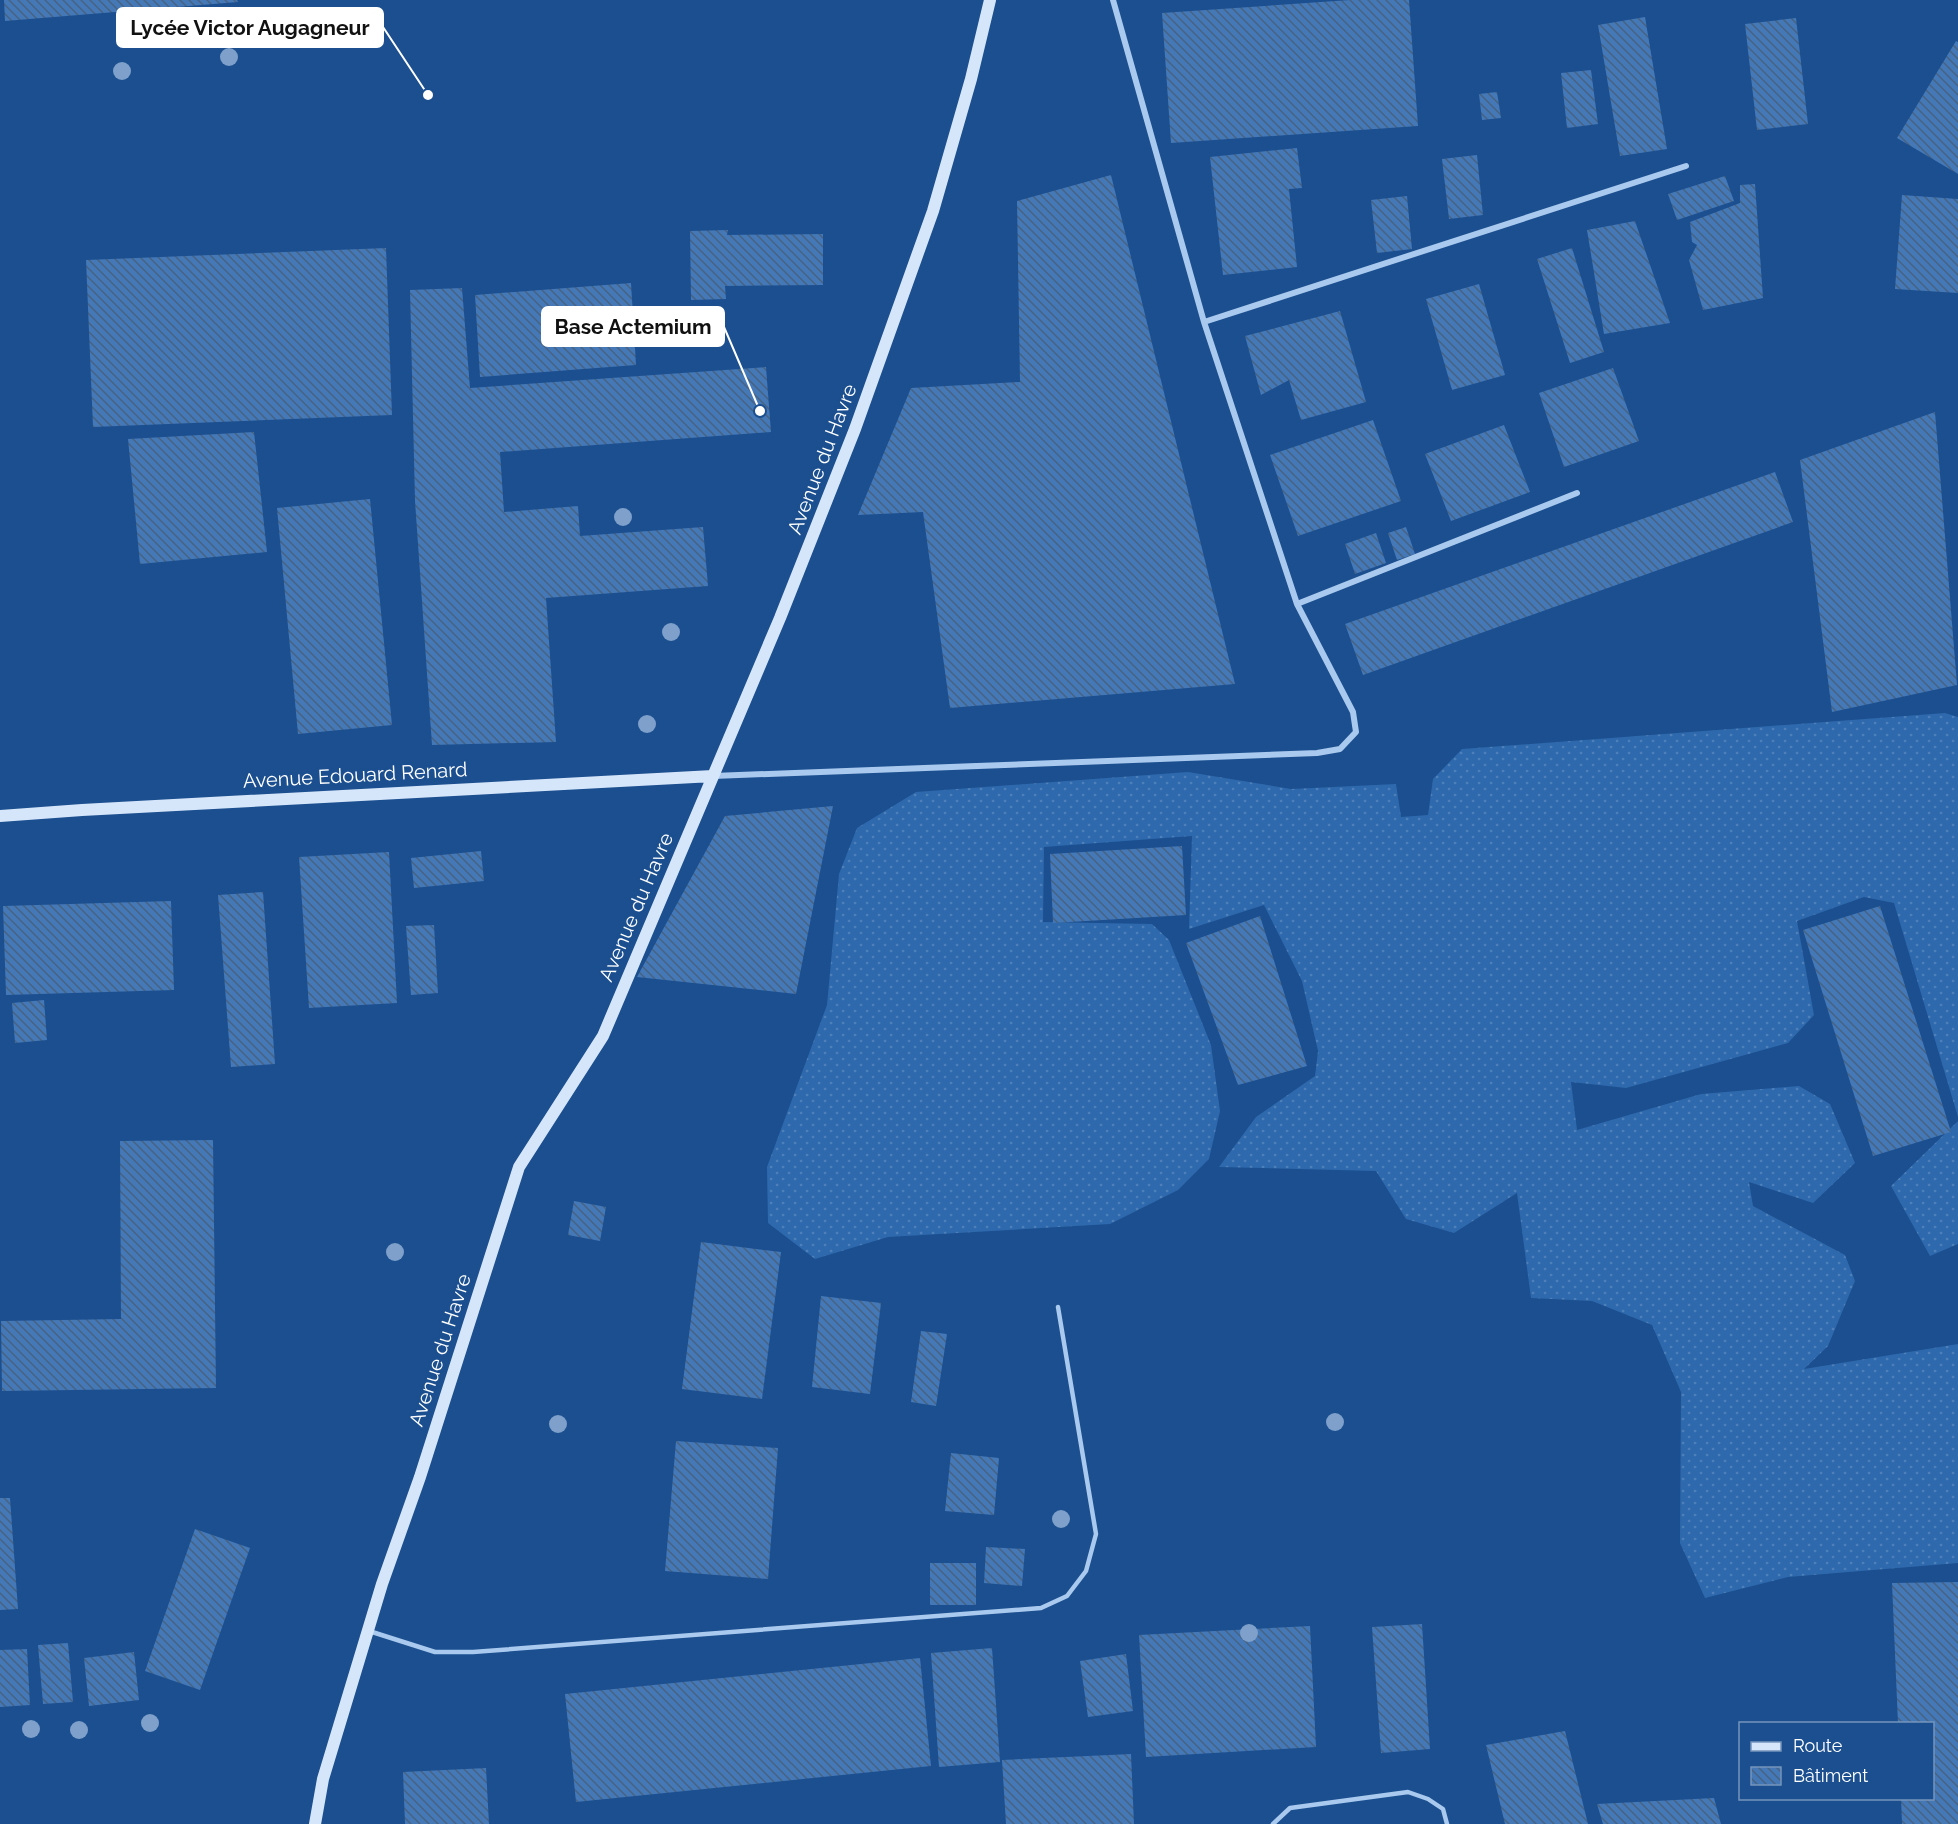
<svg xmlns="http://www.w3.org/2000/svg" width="1958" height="1824" font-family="Raleway,sans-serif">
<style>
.grass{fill:url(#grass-dots)}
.building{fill:url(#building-back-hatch)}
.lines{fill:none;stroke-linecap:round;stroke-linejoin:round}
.lane{stroke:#a9c9ee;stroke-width:4.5}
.street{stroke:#a9c9ee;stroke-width:6}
.secondary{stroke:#d6e6fa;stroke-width:12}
.tree{fill:#7ea0ca}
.labels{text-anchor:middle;stroke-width:5;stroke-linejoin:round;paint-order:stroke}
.street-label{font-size:20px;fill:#fff;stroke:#1b4f8f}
.leader{fill:none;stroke:#fff;stroke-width:2}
.callout-dot{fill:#fff;stroke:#1b4f8f;stroke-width:2}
.callout{fill:#fff;stroke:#fff;stroke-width:2}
.callout-label{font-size:21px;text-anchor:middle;font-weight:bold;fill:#111}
</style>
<defs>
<pattern id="grass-dots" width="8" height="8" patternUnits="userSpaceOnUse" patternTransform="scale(1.5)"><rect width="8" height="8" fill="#2e69ad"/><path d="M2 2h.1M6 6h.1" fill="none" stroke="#4d80b9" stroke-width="1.8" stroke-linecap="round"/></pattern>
<pattern id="building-back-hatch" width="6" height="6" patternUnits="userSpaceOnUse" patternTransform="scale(1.5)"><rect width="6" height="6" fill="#4478b7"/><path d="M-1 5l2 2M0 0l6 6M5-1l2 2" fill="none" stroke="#486282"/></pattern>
</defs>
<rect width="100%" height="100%" fill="#1b4f8f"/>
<path class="grass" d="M1945,713L1958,717V1117L1894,903L1864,897L1797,921L1814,1015L1788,1043L1626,1088L1571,1082L1577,1130L1701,1094L1799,1086L1830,1104L1855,1163L1813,1203L1749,1182L1753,1206L1845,1255L1855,1281L1828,1346L1804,1369L1958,1344V1563L1788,1577L1705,1598L1680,1543L1681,1392L1652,1325L1592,1301L1531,1298L1517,1193L1454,1233L1406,1219L1376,1171L1219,1167L1256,1117L1315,1076L1318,1051L1302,981L1264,905L1189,929L1192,836L1044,847L1043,922L1152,924L1169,940L1211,1045L1220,1111L1209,1159L1178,1190L1110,1224L888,1237L815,1259L768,1223L767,1167L827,1005L839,874L857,828L916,792L1188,772L1291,789L1396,784L1401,817L1428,815L1433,779L1462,749Z
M1958,1121V1244L1930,1256L1891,1186Z"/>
<path class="building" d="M4,0H237L238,2L5,21Z
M1350,0H1409L1418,126L1171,143L1162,13Z
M1645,17L1667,149L1620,156L1598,25Z
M1796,18L1808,124L1757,130L1745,24Z
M1956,41L1958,42V174L1897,138Z
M1591,70L1598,124L1567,128L1561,73Z
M1497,92L1501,118L1482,120L1479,94Z
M1297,148L1302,188L1289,189L1297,267L1223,275L1210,157Z
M1477,155L1483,215L1449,219L1442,159Z
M1111,175L1235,684L950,708L923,512L858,515L911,388L1020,382L1017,201Z
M1725,176L1734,201L1677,220L1668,194Z
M1755,184L1763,298L1703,310L1689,260L1697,245L1692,242L1690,222L1740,203V185Z
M1902,195L1958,199V293L1895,289Z
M1407,196L1412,249L1377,253L1371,200Z
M1635,221L1670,323L1604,334L1587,230Z
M728,230L727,235L823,234V285L725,286L726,299L691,300L690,231Z
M386,248L392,415L93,427L86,260Z
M1572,248L1604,352L1570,363L1537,259Z
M631,283L636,365L480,377L475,295Z
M1479,284L1505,375L1452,390L1426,299Z
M462,288L470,388L766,367L771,432L500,452L504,512L578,506L580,536L703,527L708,586L546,598L556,742L432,745L415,501L410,290Z
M1340,311L1366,402L1301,420L1289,380L1261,395L1245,336Z
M1613,368L1639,441L1564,467L1539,393Z
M1935,412L1957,685L1832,712L1800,460Z
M1373,420L1401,501L1298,536L1270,455Z
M1504,425L1530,492L1451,521L1425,454Z
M254,432L267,552L140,564L128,439Z
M1775,472L1793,522L1363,675L1345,624Z
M370,499L392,725L298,734L277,508Z
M1406,527L1415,554L1397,560L1388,533Z
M1376,533L1386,563L1355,574L1345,544Z
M833,806L796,994L637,977L725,816Z
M1182,846L1186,915L1053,923L1050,854Z
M481,851L484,881L414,888L411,858Z
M389,852L397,1003L309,1008L299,857Z
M263,892L275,1064L231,1067L218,895Z
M171,901L174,990L6,995L3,906Z
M1880,906L1951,1132L1873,1156L1803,930Z
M1260,916L1307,1066L1238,1085L1186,943Z
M434,925L438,993L411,995L406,926Z
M44,1000L47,1040L15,1043L12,1003Z
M213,1140L216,1388L2,1391L1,1321L121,1319L120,1141Z
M574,1201L606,1207L600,1241L568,1235Z
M701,1242L781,1252L762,1399L682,1389Z
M821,1296L881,1303L870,1394L812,1387Z
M921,1331L947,1334L936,1406L911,1402Z
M676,1441L778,1448L768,1579L665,1571Z
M951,1453L999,1458L994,1515L945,1511Z
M0,1498H10L18,1609L0,1610Z
M195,1529L250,1548L200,1690L145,1671Z
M986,1547L1025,1549L1022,1586L984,1583Z
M930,1563H976V1605H930Z
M1958,1582V1824H1902L1901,1798H1932V1724H1898L1892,1583Z
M1422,1624L1430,1749L1381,1753L1372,1627Z
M1310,1626L1316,1747L1146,1757L1139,1635Z
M68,1643L73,1702L43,1704L38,1645Z
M992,1648L1000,1762L939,1767L931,1653Z
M27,1649L30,1705L0,1707V1650Z
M134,1652L139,1700L89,1706L84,1658Z
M1126,1654L1133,1711L1088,1717L1080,1661Z
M920,1658L931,1766L576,1802L565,1694Z
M1565,1731L1588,1824H1505L1486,1745Z
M1131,1754L1134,1824H1006L1002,1760Z
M486,1768L489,1824H405L403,1772Z
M1714,1798L1721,1824H1603L1597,1804Z"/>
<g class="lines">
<path class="lane" d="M369,1631L435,1652H473L1041,1608L1067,1596L1086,1571L1096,1534L1058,1307
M1273,1824L1290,1808L1408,1792L1428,1799L1443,1809L1447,1824"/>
<path class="street" d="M1204,322L1686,166
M1297,604L1577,493
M713,776L1317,753L1340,749L1356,732L1353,712L1297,604L1204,322L1113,0"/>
<path class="secondary" d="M0,816L82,810L713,776
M315,1824L323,1779L382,1584L420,1477L519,1167L603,1036L780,618L855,429L933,211L971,79L990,0"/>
</g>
<g class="tree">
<circle cx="229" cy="57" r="9"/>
<circle cx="122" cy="71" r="9"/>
<circle cx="623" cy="517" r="9"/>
<circle cx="671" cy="632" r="9"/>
<circle cx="647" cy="724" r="9"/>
<circle cx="395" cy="1252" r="9"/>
<circle cx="1335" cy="1422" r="9"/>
<circle cx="558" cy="1424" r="9"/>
<circle cx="1061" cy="1519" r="9"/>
<circle cx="1249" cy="1633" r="9"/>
<circle cx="150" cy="1723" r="9"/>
<circle cx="31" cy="1729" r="9"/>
<circle cx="79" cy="1730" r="9"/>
</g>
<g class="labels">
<g class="street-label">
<text transform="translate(822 459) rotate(-69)" y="7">Avenue du Havre</text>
<text transform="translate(355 775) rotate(-3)" y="7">Avenue Edouard Renard</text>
<text transform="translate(636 907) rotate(-67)" y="7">Avenue du Havre</text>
<text transform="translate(440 1350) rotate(-72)" y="7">Avenue du Havre</text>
</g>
</g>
<path class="leader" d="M428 95L383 27M760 411L724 327"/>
<g class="callout-dot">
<circle cx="428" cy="95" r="6"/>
<circle cx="760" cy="411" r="6"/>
</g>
<g class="callout">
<rect x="117" y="8" width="266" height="39" rx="6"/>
<rect x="542" y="307" width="182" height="39" rx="6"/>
</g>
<g class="callout-label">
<text x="250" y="35">Lycée Victor Augagneur</text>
<text x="633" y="334">Base Actemium</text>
</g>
<rect x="1739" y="1722" width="195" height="78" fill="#1b4f8f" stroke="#7695bc" stroke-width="1.5"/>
<rect x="1751" y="1742" width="30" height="9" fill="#d6e6fa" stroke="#7695bc" stroke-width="1.5"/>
<text x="1793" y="1752" font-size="18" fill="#ffffff">Route</text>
<rect x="1751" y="1767" width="30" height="18" fill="url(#building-back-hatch)" stroke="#7695bc" stroke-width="1.5"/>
<text x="1793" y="1782" font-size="18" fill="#ffffff">Bâtiment</text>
</svg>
